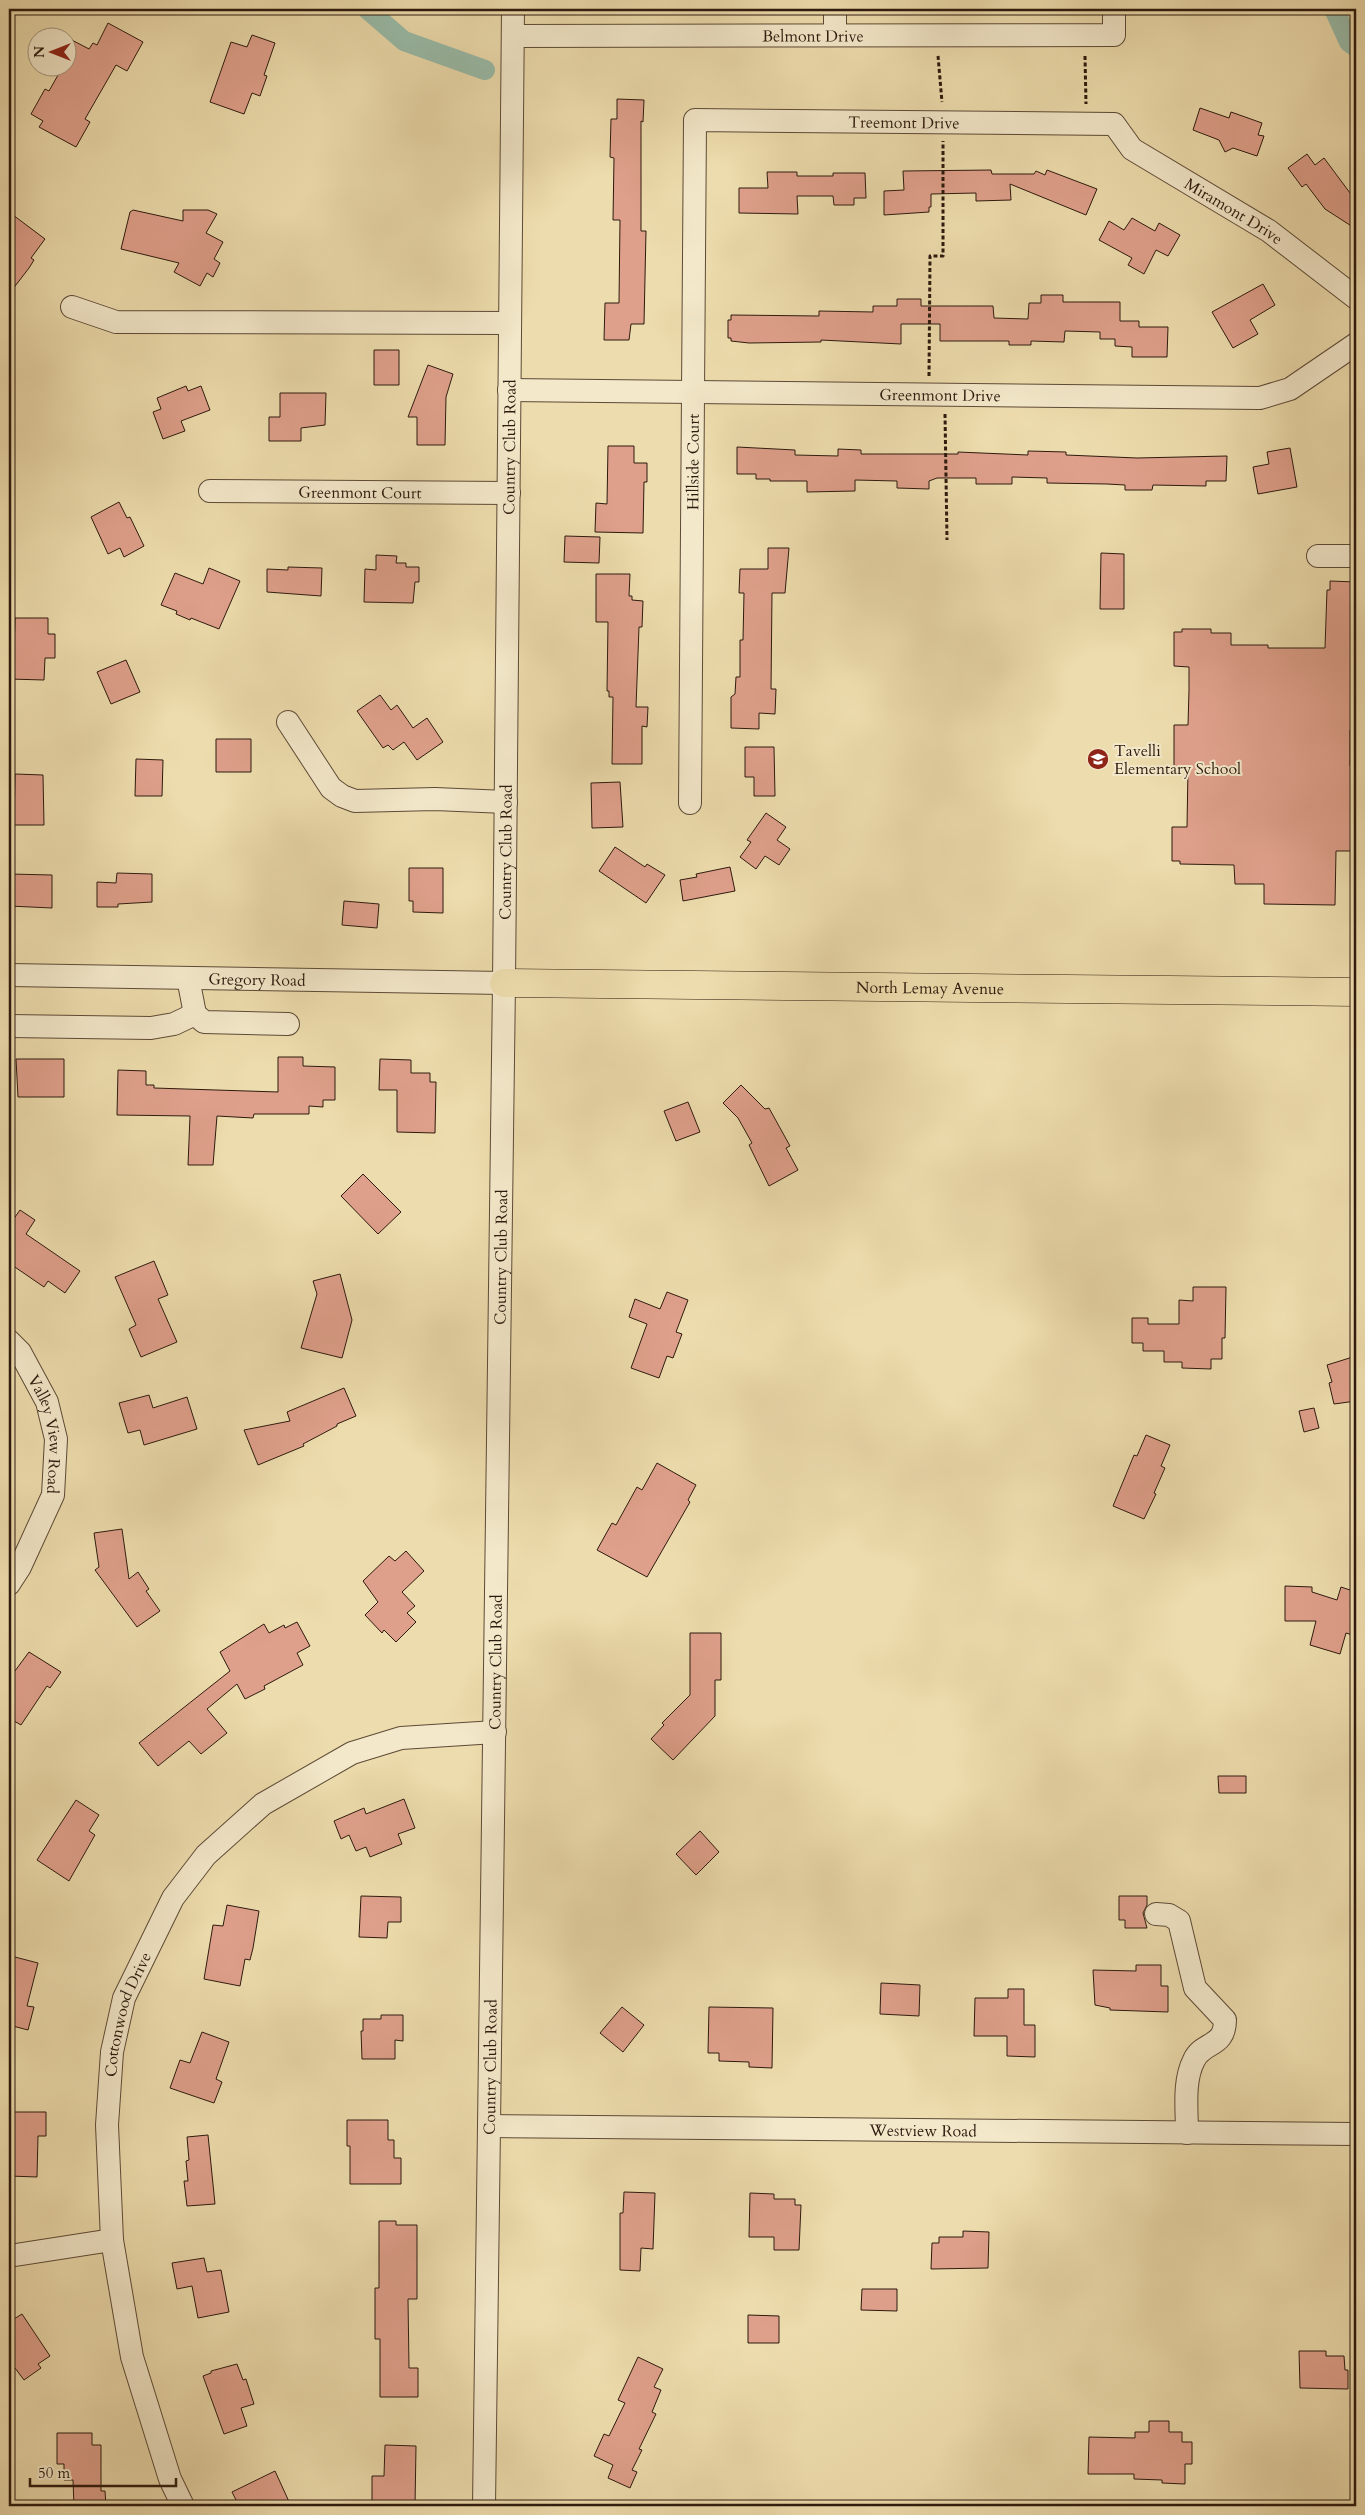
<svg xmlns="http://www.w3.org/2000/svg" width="1365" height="2515" font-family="Cardo,serif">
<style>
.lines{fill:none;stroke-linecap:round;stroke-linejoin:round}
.canal{stroke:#99bca9;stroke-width:20}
.building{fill:#dfa08b;stroke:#2d1a0e}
.minor-casing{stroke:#5d4a36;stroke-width:24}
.major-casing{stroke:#2d1a0e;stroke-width:29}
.path{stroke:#2d1a0e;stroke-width:3;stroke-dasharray:4 2.5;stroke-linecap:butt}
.minor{stroke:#f3e8ca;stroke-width:22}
.major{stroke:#eddcad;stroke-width:28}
.labels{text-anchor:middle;stroke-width:4;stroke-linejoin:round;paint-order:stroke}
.street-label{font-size:16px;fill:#2d1a0e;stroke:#f3e8ca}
.poi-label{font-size:16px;fill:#2d1a0e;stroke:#f3e8ca;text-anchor:start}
</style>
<rect width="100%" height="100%" fill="#eddcad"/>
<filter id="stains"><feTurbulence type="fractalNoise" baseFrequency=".004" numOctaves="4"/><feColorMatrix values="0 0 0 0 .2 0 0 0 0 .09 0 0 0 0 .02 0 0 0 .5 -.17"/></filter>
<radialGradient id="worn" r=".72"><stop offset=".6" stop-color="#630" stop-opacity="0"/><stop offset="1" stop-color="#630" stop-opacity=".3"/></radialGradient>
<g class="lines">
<path class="canal" d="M367,9L404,41L485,70
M1334,9L1349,42L1356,47"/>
</g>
<path class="building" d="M108,23L143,42L127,71L116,65L85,119L90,122L76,147L39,127L43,121L31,114L45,89L49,91L62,68H68V38L89,49L93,43L97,45Z
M252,35L275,43L264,75L267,76L260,96L252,93L244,114L210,102L231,42L247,47Z
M617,99L644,100L643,122L641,121V231H646L644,324H631L629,340H604L605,303H619L620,220H613L614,158L610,157L611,119H617Z
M1200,108L1229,118L1231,112L1262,123L1258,135L1264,136L1257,156L1233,148L1225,152L1219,140L1193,130Z
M1307,154L1315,165L1324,158L1356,201V229L1325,209L1306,184L1302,187L1288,168Z
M991,170L992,174H1034L1036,171L1045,175L1047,170L1097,189L1086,215L1010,184L1011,200L976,201V193L931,194V207H929V212L884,215V191L904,190L903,171Z
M767,172H797V176H833V173H865L866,198H854V205H834L833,196H797L798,214L739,213V188H768Z
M133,210L183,221V210H208L217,214L206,233L223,242L214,259L220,263L213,277L207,273L200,286L174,272L179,263L121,249L130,212Z
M9,212L45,239L31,258L34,260L29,268L9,294Z
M1132,218L1155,231L1159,223L1180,235L1168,256L1156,250L1144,274L1128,265L1132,258L1099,240L1109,221L1124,230Z
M1263,284L1275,305L1250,320L1258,334L1233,348L1212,312Z
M1041,295H1063V302H1120V321H1139V327H1168L1167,357H1132V347L1115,346V339H1100V332L1065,331L1064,342L1031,341V345H1009V341H940V324H901V344L821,340V342L749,343L731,341V338H728V320H731V315L819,316V311L873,312V306H897V299H921V306H993L994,318L1028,319L1029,303H1041Z
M374,350H399V385H374Z
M428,365L453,374L446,397L445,445H417V417H408Z
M186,386L188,391L201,386L210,410L181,421L185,431L163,439L153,412L161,409L157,398Z
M280,393H326L325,425L301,428V441H269V417H280Z
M608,446H634V463H647V482H644L643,533L595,532L596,503L607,504Z
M737,447L795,450V455L838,456V449L861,450V454H958V452L1028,455V451L1066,452V455L1137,458L1227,456L1226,481H1206V486L1153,485L1152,490H1125V485L1107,484L1047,483V478L1012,477V484H976V478H937L929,481V489L897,488V481L855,480V491L807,492V481H770V479H756V474H737Z
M1290,448L1297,487L1258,494L1253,467L1269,464L1267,452Z
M119,502L127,518L130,517L144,546L124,557L120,548L108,554L91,517Z
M565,536L600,537L599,563L564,562Z
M768,548H789L785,593H772L771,689H776L775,714L759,713V729L731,728V697L735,694L736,677H740V640H743L744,593H739L740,569H768Z
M1101,553L1124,554V609H1100Z
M376,555L397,556L396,563H406V567H419V582H415L413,603L364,602L365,569L376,570Z
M288,567L322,568L321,596L267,592V569L288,570Z
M209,568L240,581L219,629L191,618L190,620L176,614L177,611L161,605L175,573L203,584Z
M596,574H630L629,596H632V600L643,601L642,627H639L636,707H648L647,727L642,726V764H612L613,697H609V691H607L608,622H596Z
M1330,581L1356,582V730H1350V766H1356V851H1336L1335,905L1264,904V884H1235L1234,865L1180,864V861H1172V827H1187L1188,769H1174V725H1188L1189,690V667L1174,666V632H1182V629H1211V633H1231V645H1268V648H1325L1327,590H1330Z
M15,618H48V634H55V658H45L44,680L9,679V653H14Z
M126,660L140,692L111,704L97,672Z
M380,695L391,710L397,705L413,728L427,718L443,742L417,760L404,742L393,750L388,745L383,748L357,711Z
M216,739H251V772H216Z
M745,747H774L775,796H754V777H745Z
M136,759L163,760L162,796H135Z
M15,774L43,775L44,825H14Z
M620,782L623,827L592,828L591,783Z
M766,813L786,827L777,840L790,849L779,865L765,856L756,869L740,857L751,842L747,840Z
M615,847L645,867L647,864L665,875L646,903L599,871Z
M730,867L735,891L683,901L680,880L697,877L696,874Z
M409,868H443V913L413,912V901H409Z
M117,873L152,874V902L118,904V907H97V882L116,883Z
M9,874L52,875V908L9,906Z
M344,901L379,904L377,928L342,925Z
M278,1057H303V1066L335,1067V1100H323V1107L309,1106V1114H254L253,1118L217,1116L213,1165H188L190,1116L117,1115L118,1070L146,1071V1085H154V1088L278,1092Z
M16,1059H64V1097H18Z
M380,1059L411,1060V1073H430V1082H436L435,1133L397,1132V1090H379Z
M741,1085L765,1109L769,1108L790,1146L786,1148L798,1170L769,1186L749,1145L752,1143L738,1118L723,1103Z
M688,1102L700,1132L676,1141L664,1111Z
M363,1174L401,1212L378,1234L341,1196Z
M20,1210L35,1220L26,1234L80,1271L65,1293L48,1281L44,1287L9,1263V1223L10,1224Z
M154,1261L168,1295L158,1299L177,1342L141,1357L129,1329L136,1325L115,1277Z
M340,1274L352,1320L342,1358L301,1348L317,1294L313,1281Z
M1193,1287H1226L1225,1338H1222V1359H1211V1369L1182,1368V1362H1164V1351H1143V1343H1132V1318H1148V1324H1179V1300L1193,1301Z
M667,1292L688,1300L676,1332L682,1334L673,1358L667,1356L659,1378L631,1368L647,1324L629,1317L635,1299L660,1309Z
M1356,1356V1401L1334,1404L1329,1383L1332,1382L1327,1365Z
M344,1388L356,1416L337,1424V1426L303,1444L304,1446L258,1465L244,1430L290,1421L287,1412Z
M149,1395L153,1408L187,1397L197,1429L144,1445L140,1430L128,1433L119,1403Z
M1314,1408L1319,1428L1304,1432L1299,1411Z
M1146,1435L1170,1445L1161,1466L1165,1468L1154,1493L1156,1494L1144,1519L1113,1506L1134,1455L1137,1456Z
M657,1463L696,1485L688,1500L690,1502L647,1577L597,1550L612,1523L616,1525L637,1487L642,1490Z
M122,1529L129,1579L138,1572L149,1589L146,1591L160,1611L137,1627L95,1570L99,1567L94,1533Z
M406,1551L424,1571L402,1592L415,1606L407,1613L416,1622L396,1642L384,1630L382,1633L365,1615L378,1602L363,1581L389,1556L395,1561Z
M1285,1586L1312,1587V1592L1337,1600L1341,1587L1356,1592L1352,1612L1356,1613V1636L1346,1633L1340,1654L1310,1645L1316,1621H1285Z
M297,1622L310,1646L297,1653L303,1665L264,1686L265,1689L245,1699L237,1684L207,1709L227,1733L201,1754L189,1741L158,1766L139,1743L230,1671L220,1652L264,1624L269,1633L284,1625L285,1628Z
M690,1633H721V1680H715V1716L673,1760L651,1739L664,1725L662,1723L690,1695Z
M29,1652L61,1672L50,1688L47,1686L21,1725L9,1718V1679Z
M1218,1776H1246V1793H1219Z
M404,1799L415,1828L398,1834L402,1844L370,1857L366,1847L356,1851L349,1835L341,1839L334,1821L364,1808L366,1814Z
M76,1800L99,1815L89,1831L95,1835L69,1881L37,1860Z
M700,1831L719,1852L696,1875L676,1854Z
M361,1896L401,1897V1922H388L387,1938L359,1937Z
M1119,1896H1147V1905L1143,1913L1147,1928H1125V1920H1119Z
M227,1905L259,1911L253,1948L250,1960L245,1959L240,1986L204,1979L213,1925L223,1926Z
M11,1956L38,1963L27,2006L34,2007L28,2030L9,2025V1967Z
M1136,1965H1161V1986H1168V2012L1110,2010V2008L1095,2005L1093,1970L1136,1971Z
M881,1983L920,1985L919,2016L880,2014Z
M1008,1989H1024V2025H1035V2057L1007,2056V2036H974L975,1998H1008Z
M622,2007L644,2025L623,2052L600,2033Z
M709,2007L773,2008L772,2068L749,2067V2062L719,2061V2053H708Z
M381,2015H403V2041L395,2040V2059H362L361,2031H363V2019H381Z
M202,2032L229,2042L216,2079L222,2082L214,2103L170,2088L180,2060L190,2063Z
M9,2112H46V2136H38L37,2177L9,2176Z
M347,2120H388V2140H394V2158H401V2184H350V2146H347Z
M208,2135L215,2204L187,2206L184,2181H188L186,2161L189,2160L187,2137Z
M624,2192L655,2193L653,2249L641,2248L640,2271L620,2270V2213H623Z
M750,2193L774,2194V2199H795V2205H801L799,2250H774V2237H749Z
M379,2221H396V2225H417V2299H408L409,2368H418V2397H380V2339H375V2288H379Z
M963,2231L989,2232L988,2268L931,2269L932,2243H939V2237H963Z
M204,2258L207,2272L221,2270L229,2312L198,2318L192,2286L177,2289L172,2263Z
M862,2289H897V2311L861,2310Z
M22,2314L50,2356L38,2364L41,2368L24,2380L15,2368L9,2372V2322Z
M748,2315L779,2316V2343H748Z
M1299,2351H1326V2356H1344L1345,2370H1348V2389L1300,2388Z
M638,2357L663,2369L654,2387L661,2390L652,2412L656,2414L639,2449L642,2450L632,2470L637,2472L630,2488L608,2478L613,2465L594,2456L604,2434L609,2436L625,2403L618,2400Z
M237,2364L243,2380L246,2379L254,2404L241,2408L247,2426L224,2434L203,2376L211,2373V2371Z
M1149,2421H1169V2432H1182V2442H1192V2464H1185V2484L1162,2483V2480L1134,2479V2474H1088L1089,2437L1135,2438V2432H1149Z
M57,2433H92V2445H101V2491H105L106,2506H74L73,2480H64V2464H57Z
M385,2445L416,2446L415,2506H372V2476H384Z
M275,2471L291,2506H239L232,2492Z"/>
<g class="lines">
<g class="minor-casing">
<g id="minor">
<path d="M835,35V9"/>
<path id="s1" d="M513,36L1114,35V9"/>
<path d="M72,307L116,322L510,323"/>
<path id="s2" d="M509,390L1260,398L1290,389L1356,344"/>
<path id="s3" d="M210,491L509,493"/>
<path d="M1318,556H1356"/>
<path d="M288,722L331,788L342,796L355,801L435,799L506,802"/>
<path id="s4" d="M690,803L695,120L1114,124L1132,149L1269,231L1356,298"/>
<path id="s5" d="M9,975L504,983"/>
<path d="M188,978L195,1014L204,1022L288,1024"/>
<path d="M9,1026L151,1028L174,1024L195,1014"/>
<path id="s6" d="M9,1341L20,1352L47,1402L56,1439L53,1495L20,1567L9,1584"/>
<path d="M1156,1914L1169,1915L1179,1921L1195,1988L1225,2020C1225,2048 1203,2041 1194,2060C1183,2081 1187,2110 1187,2133"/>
<path id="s7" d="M489,2126L1356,2134"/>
<path d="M9,2256L112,2240"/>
<path id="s8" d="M183,2506L170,2479L132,2357L112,2240L107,2125L112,2052L124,1998L173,1898L206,1855L263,1804L352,1753L401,1738L495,1732"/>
<path id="s9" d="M484,2506L504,983L513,9"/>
</g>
</g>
<g class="major-casing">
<g id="major">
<path id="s10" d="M504,983L1356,992"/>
</g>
</g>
<path class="path" d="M938,56L942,102
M1085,56L1086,104
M929,376L930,256H943V141
M945,414L947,540"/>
<use href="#minor" class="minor"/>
<use href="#major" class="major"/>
</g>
<defs>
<g id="school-disc" transform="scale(1.125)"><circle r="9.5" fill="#8f2418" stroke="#f3e8ca"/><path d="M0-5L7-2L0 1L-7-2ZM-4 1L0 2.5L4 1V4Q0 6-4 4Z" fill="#fff"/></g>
</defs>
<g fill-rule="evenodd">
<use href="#school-disc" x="1098" y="759"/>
</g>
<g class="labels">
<g class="street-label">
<text dy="6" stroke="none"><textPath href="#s1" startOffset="300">Belmont Drive</textPath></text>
<text dy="6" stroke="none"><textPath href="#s4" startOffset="892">Treemont Drive</textPath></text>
<text dy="6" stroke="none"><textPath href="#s4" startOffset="1252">Miramont Drive</textPath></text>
<text dy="6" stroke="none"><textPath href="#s2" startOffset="431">Greenmont Drive</textPath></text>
<text dy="6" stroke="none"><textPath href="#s9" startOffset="2059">Country Club Road</textPath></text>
<text dy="6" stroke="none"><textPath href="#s4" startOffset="341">Hillside Court</textPath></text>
<text dy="6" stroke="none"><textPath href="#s3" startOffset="150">Greenmont Court</textPath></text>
<text dy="6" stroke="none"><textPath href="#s9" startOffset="1654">Country Club Road</textPath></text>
<text dy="6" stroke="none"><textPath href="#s5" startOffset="248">Gregory Road</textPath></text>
<text dy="6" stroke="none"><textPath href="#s10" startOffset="426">North Lemay Avenue</textPath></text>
<text dy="6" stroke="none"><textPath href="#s9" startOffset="1249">Country Club Road</textPath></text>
<text dy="6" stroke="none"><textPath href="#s6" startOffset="104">Valley View Road</textPath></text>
<text dy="6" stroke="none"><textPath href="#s9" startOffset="844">Country Club Road</textPath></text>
<text dy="6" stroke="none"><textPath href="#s8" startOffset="505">Cottonwood Drive</textPath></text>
<text dy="6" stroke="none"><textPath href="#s9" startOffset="439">Country Club Road</textPath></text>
<text dy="6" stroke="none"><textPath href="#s7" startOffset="434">Westview Road</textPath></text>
</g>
<g class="poi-label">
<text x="1114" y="756">Tavelli<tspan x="1114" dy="18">Elementary School</tspan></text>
</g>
</g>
<rect width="1365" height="2515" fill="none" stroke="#eddcad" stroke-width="30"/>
<rect x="10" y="10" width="1345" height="2495" fill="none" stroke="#2d1a0e" stroke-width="2.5"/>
<rect x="15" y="15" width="1335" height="2485" fill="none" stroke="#2d1a0e"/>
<g transform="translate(52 52) rotate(270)"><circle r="24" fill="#f3e8ca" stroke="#a4967f"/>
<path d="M0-4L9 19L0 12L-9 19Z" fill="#8f2418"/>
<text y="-8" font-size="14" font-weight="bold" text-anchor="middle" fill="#2d1a0e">N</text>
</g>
<path d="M30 2478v8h146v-8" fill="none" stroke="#2d1a0e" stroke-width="2.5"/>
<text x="38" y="2478" font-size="15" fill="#2d1a0e" stroke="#f3e8ca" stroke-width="4" paint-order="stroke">50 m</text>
<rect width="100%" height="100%" filter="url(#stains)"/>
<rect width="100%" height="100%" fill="url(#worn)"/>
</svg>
